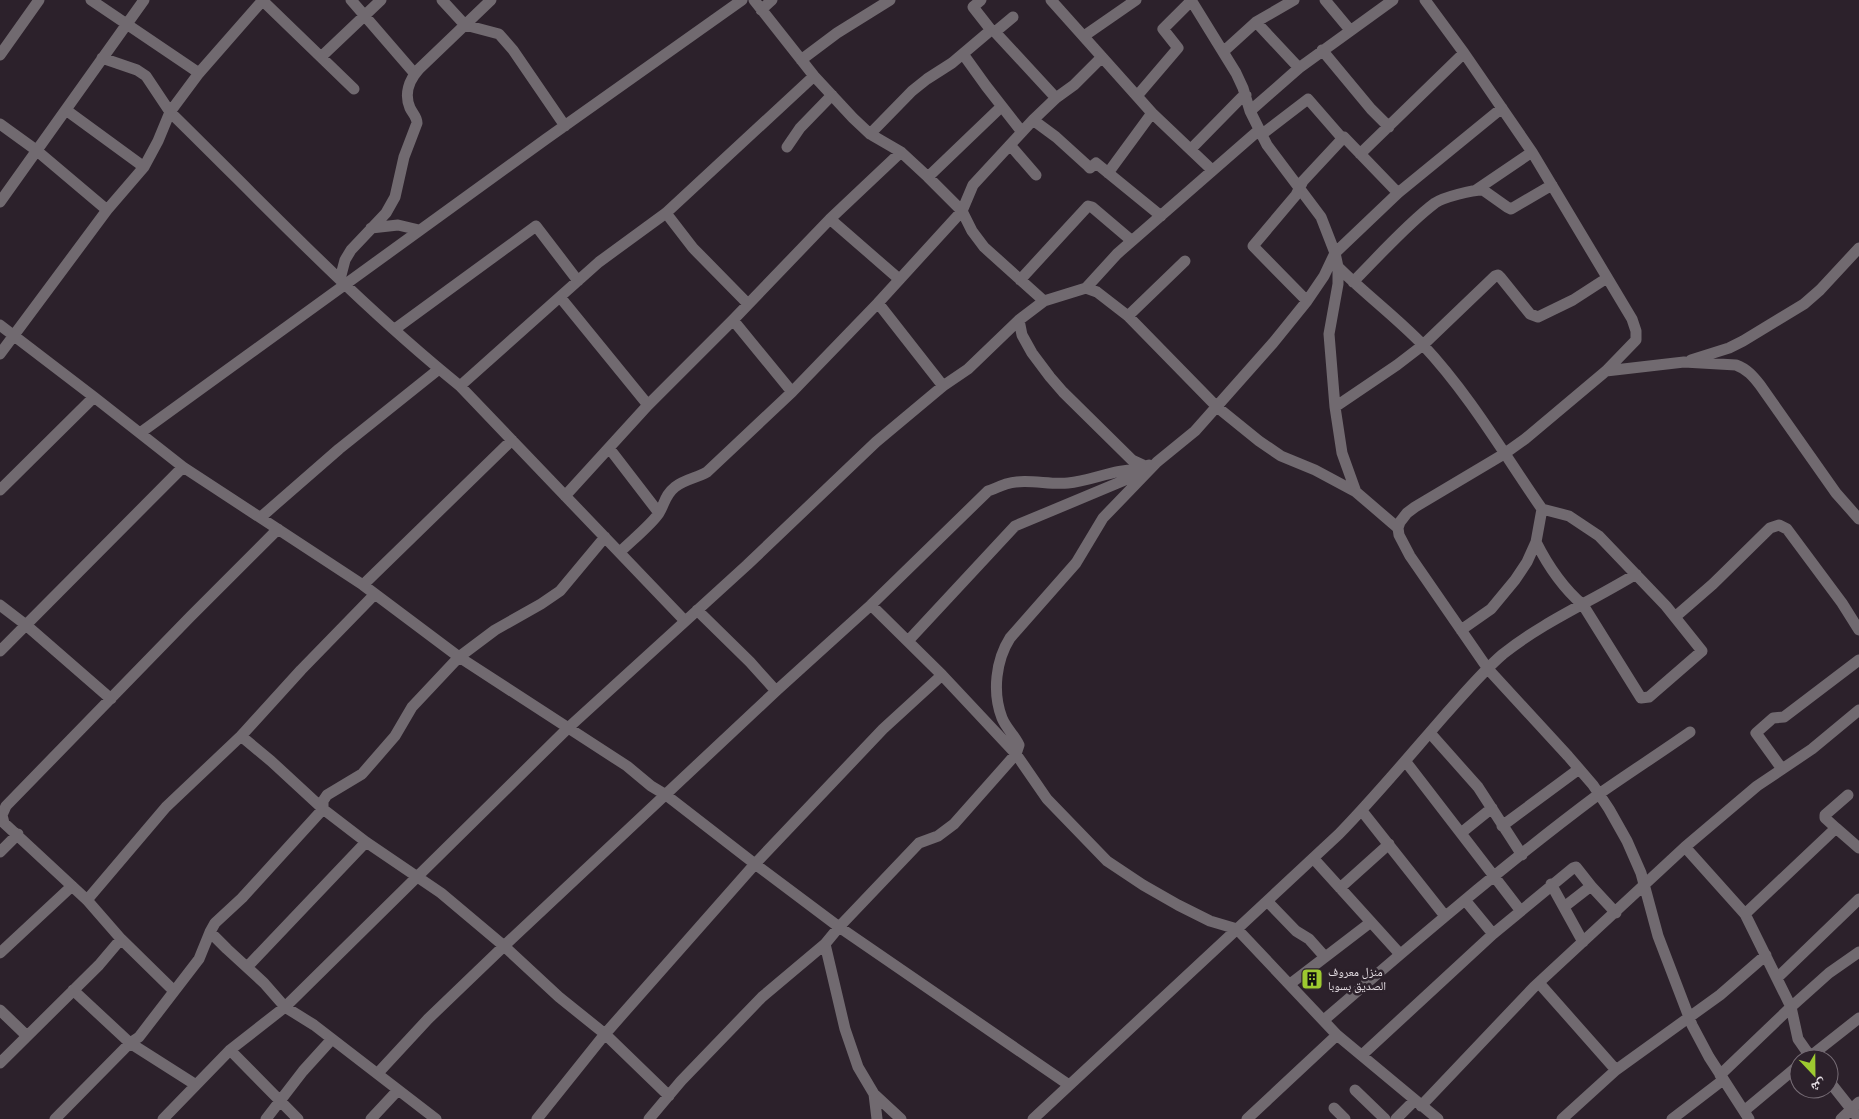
<svg xmlns="http://www.w3.org/2000/svg" width="1859" height="1119" font-family="Ubuntu,'Noto Naskh Arabic',sans-serif">
<style>
.lines{fill:none;stroke-linecap:round;stroke-linejoin:round}
.minor{stroke:#716a70;stroke-width:11}
.labels{text-anchor:middle;stroke-width:5;stroke-linejoin:round;paint-order:stroke}
.poi-label{font-size:12px;fill:#e4dde3;stroke:#2c212b;text-anchor:start}
</style>
<rect width="100%" height="100%" fill="#2c212b"/>
<g class="lines">
<path class="minor" d="M91,0L199,73
M262,0L354,89
M263,0L199,73L170,112C265,205 357,303 460,386L685,621
M351,0L415,74
M442,0L465,25L499,34L513,50L565,126
M754,0L814,76L853,118L870,134L901,152L928,177L962,211L972,231L984,247L1044,301
M981,0L973,7L991,30L995,32L1056,98
M1051,0L1152,113L1212,170
M1191,0L1236,73L1243,88L1250,111L1267,145L1321,217L1335,253L1338,267V284L1329,334L1335,407L1342,453L1356,492
M1325,0L1350,30
M1425,0L1464,53L1532,152L1632,319L1636,331V340L1606,371L1525,439L1504,454L1415,507L1407,513L1400,522L1398,528L1399,535L1410,556L1488,669L1568,756L1593,785L1609,809L1627,841L1641,873L1658,936L1692,1025L1709,1057L1749,1119
M761,10L772,0
M1256,22L1299,68
M995,32L1013,17
M1084,36L1136,0
M1322,50L1371,109L1389,127
M1223,52L1256,22L1294,0
M963,54L986,86L1022,132
M0,55L39,0
M321,57L381,0
M801,60L837,33L890,0
M1137,96L1178,48L1163,29L1191,1
M66,110L144,167
M1250,111L1299,68L1393,0
M1033,120L1056,137L1088,166L1090,168L1096,163L1161,216
M0,124L36,150L107,210
M870,134L912,91L927,79L952,63L991,30
M1261,135L1308,99L1342,138
M1010,145L1036,175
M787,147L800,128L832,95
M1191,149L1241,98L1246,95
M1360,154L1464,53
M1108,173L1152,113
M928,177L1001,107
M1476,190L1532,152
M0,202L144,0
M666,213L693,248L748,304
M830,219L899,279
M371,228L398,225L419,230
M1338,267C1365,294 1396,317 1423,345C1469,394 1504,454 1542,509L1536,542L1527,562L1515,580L1491,609L1461,630
M340,279L345,260L351,250L386,213L395,197L404,157L417,123C417,117 413,114 410,108C404,94 409,80 419,69L491,0
M1020,280L1088,206L1092,207L1132,241
M1353,282C1378,257 1407,224 1435,203C1444,197 1472,190 1483,190L1507,207L1511,209L1552,185
M1086,288L1117,254L1259,130
M560,297L648,405
M1307,301L1253,246L1296,195L1303,181L1344,137L1398,193
M878,303L943,386
M1128,316L1185,261
M733,320L792,392
M1019,320L1022,335L1032,353L1050,377L1063,392L1132,460L1145,466L1149,465
M0,325L94,397L183,467L363,585L459,657L627,766L651,786L666,795L755,864L839,927L1069,1085
M395,329L536,226L578,281
M0,354L107,210L144,167L158,141L170,112L146,76L137,70L102,58
M1691,360L1729,348L1743,341L1804,304L1820,290L1859,248
M1606,371L1684,362L1736,365C1747,369 1753,376 1760,385L1836,493L1859,519
M460,386L599,262L666,213L814,76
M1335,407L1397,365L1423,345L1495,276L1498,275L1501,278L1530,314L1538,317L1573,300L1607,278
M140,433L546,139L742,0
M609,448L659,513
M0,490L94,397
M565,496L648,405L733,320L830,219L901,152
M261,517L339,449L439,369
M1536,542C1548,566 1563,588 1583,605L1641,698L1649,697L1702,651L1666,606L1599,536L1569,516L1542,509
M620,552C630,542 652,524 659,513C665,503 665,495 675,487C685,479 697,478 707,472L792,392L878,303L962,211L973,185L1033,120L1056,98L1074,85L1102,57
M363,585L512,440
M0,605L26,625L111,699
M871,605L942,675L1016,754L1047,799L1107,861L1143,885L1178,905L1210,921L1237,929L1337,1035L1438,1119
M697,610L750,662L776,691
M1675,617L1713,584L1770,528L1779,525L1787,529L1842,603L1859,630
M908,641L1015,526L1125,480L1140,470
M0,651L183,467
M1430,733L1478,787L1522,855
M241,736L271,761L323,809
M1406,762L1520,910
M1782,769L1756,733L1773,718L1784,717L1859,660
M323,809V801L327,795L362,774L395,736L412,707L459,657L495,630L541,604L560,591L605,537
M1362,811L1445,916
M1502,826L1579,769
M1836,828L1859,848
M1461,833L1492,808
M1685,847L1745,914L1791,1007L1798,1039L1812,1059
M0,852L18,834
M1313,858L1399,953
M1551,884L1583,942
M1340,888L1389,844
M87,900L166,807L241,736L301,670L375,594
M1465,900L1493,934
M1268,902L1296,931L1309,939L1325,957
M1564,907L1591,886L1616,913
M1745,914L1836,828L1825,818V815L1848,795
M210,932L227,949L264,983L285,1007L314,1025L436,1119
M825,944L845,1029L858,1067L874,1094L877,1119
M0,953L72,886
M248,966L366,842
M1777,978L1859,899
M1539,983L1616,1070
M1290,984L1371,922
M73,990L130,1043L139,1037L199,959L210,932L215,923L242,898L323,809L366,842L441,893L504,946L559,997L605,1034L669,1096
M174,991L121,939L87,900L4,823L2,815L6,806L191,616L278,529
M0,1010L27,1036
M1324,1020C1414,942 1504,865 1599,794C1629,773 1660,753 1690,732
M230,1050L298,1119
M1362,1055L1493,934L1573,868L1576,867L1591,886
M1807,1059L1859,1018
M0,1063L99,965L121,939
M378,1073L428,1019L504,946L776,691L871,605L988,491C994,489 1000,486 1006,484C1026,478 1048,485 1068,483C1092,481 1116,468 1140,470L1145,466
M1720,1075L1791,1007L1829,973L1859,952
M1829,1081L1859,1119
M1355,1090L1385,1119
M874,1094L901,1119
M1421,1106L1534,987L1685,847L1757,786L1812,749L1859,710
M1334,1108L1345,1119
M1744,1111L1799,1065
M55,1119L130,1043L196,1085
M163,1119L230,1050L285,1007L568,728L747,565L876,442L943,386L968,369L1019,320L1044,301L1086,288L1097,292L1128,316L1217,407L1259,441L1281,456L1315,470L1356,492L1398,528
M266,1119L303,1071L332,1039
M371,1119L398,1090
M537,1119L605,1034L755,864L883,729L942,675
M649,1119L681,1081L762,997L825,944L839,927L919,843L938,836L954,824L1016,754L1019,745C1015,736 1006,728 1002,718C992,692 996,660 1010,638L1076,563L1103,518L1157,462L1195,431L1273,343L1307,301L1324,276L1335,253L1398,193L1502,108
M1033,1119L1339,834C1376,796 1410,755 1445,715C1463,695 1482,672 1503,654C1543,622 1592,601 1636,574
M1247,1119L1337,1035
M1396,1119L1415,1100
M1562,1119L1616,1070L1720,995L1766,955
M1672,1119L1723,1080
M1841,1119L1859,1102"/>
</g>
<defs>
<g id="building-square" transform="scale(1.125)"><rect x="-9" y="-9" width="18" height="18" rx="4" fill="#9dca30" stroke="#2c212b"/><path d="M-4-6H4V6H1V3H-1V6H-4ZM-2.5-4.3h1.7v1.8h-1.7ZM.8-4.3h1.7v1.8H.8ZM-2.5-1h1.7V.8h-1.7ZM.8-1h1.7V.8H.8Z" fill="#111"/></g>
</defs>
<g fill-rule="evenodd">
<use href="#building-square" x="1312" y="979"/>
</g>
<g class="labels">
<g class="poi-label">
<text x="1328" y="976">منزل معروف<tspan x="1328" dy="14">الصديق بسوبا</tspan></text>
</g>
</g>
<g transform="translate(1814 1074) rotate(158)"><circle r="24" fill="#2c212b" stroke="#766c75"/>
<path d="M0-4L9 19L0 12L-9 19Z" fill="#9dca30"/>
<text y="-8" font-size="14" font-weight="bold" text-anchor="middle" fill="#e4dde3">ش</text>
</g>
</svg>
